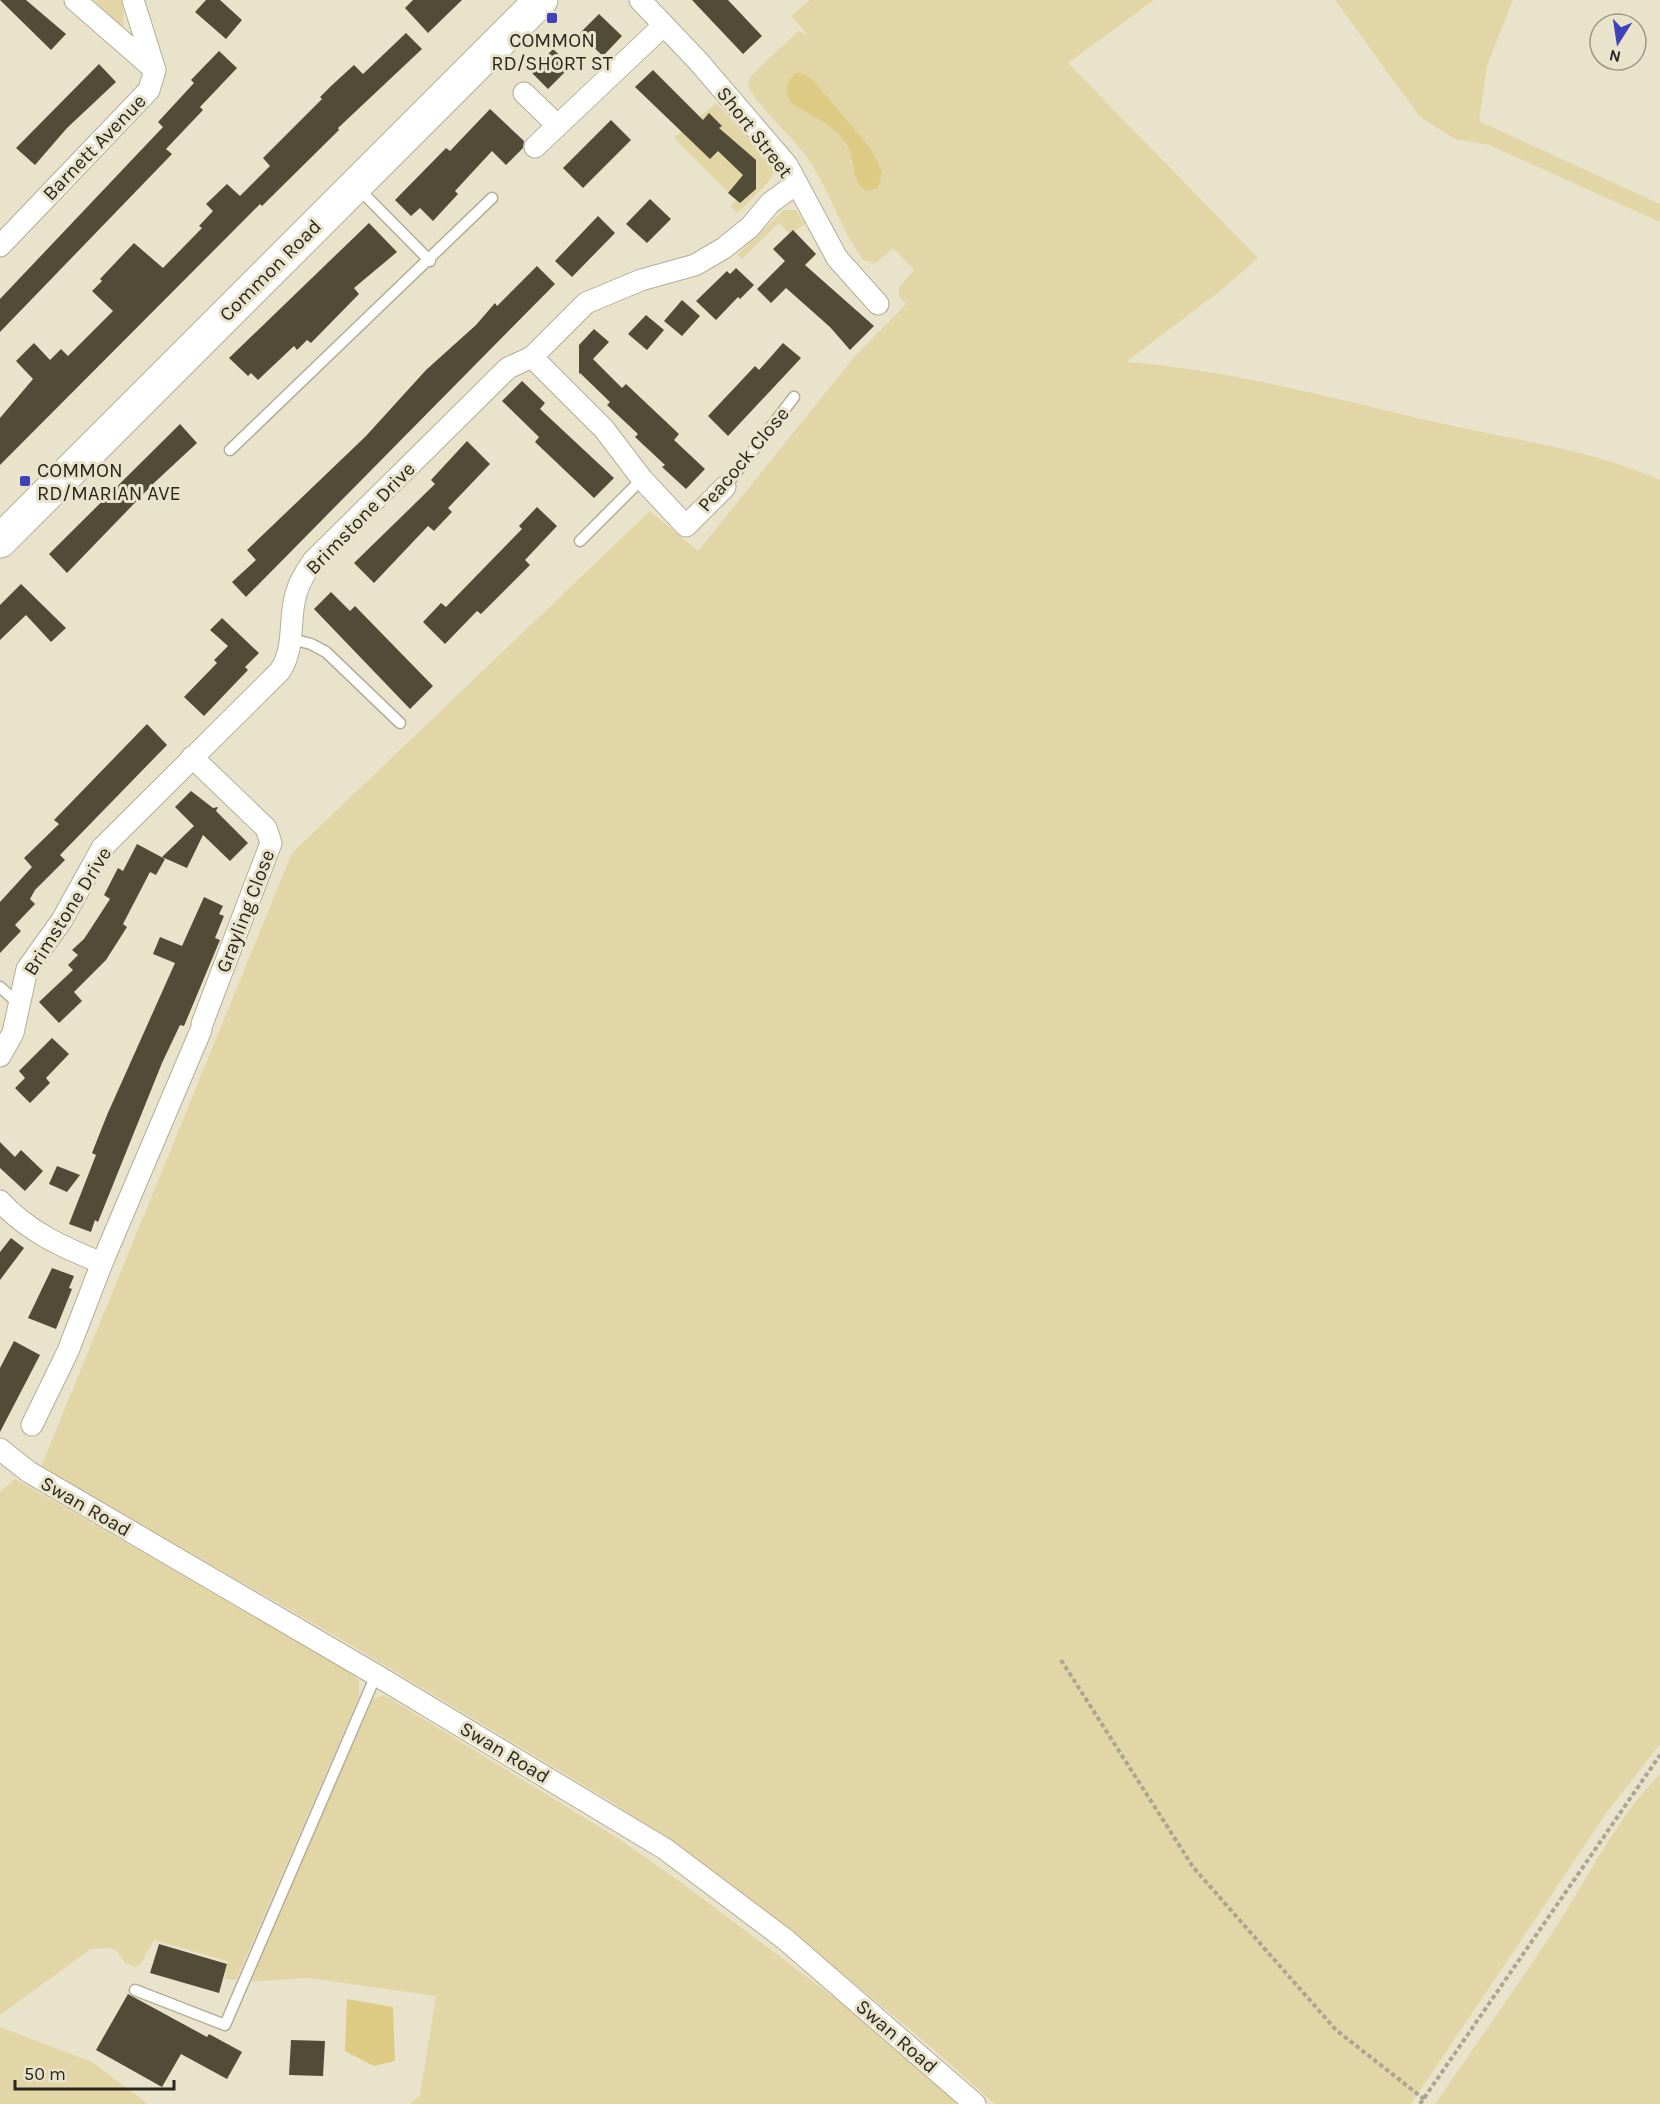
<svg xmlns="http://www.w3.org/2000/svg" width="1660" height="2104" font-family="Karla,sans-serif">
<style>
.green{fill:#e2d6a7}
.water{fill:#ddcb84}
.building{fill:#514b37}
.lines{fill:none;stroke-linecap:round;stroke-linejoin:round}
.lane-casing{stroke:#b4ae97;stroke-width:13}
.street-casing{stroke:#b4ae97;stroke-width:23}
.primary-casing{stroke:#b4ae97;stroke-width:35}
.path{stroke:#aba592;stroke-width:4;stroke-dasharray:4.5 3;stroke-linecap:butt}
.lane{stroke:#fff;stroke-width:10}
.street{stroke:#fff;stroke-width:21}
.primary{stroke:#fff;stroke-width:33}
.poi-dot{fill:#4043b7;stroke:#eae3cb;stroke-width:2}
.labels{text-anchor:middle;stroke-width:6;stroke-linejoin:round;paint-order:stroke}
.poi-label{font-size:20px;fill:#29271e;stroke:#eae3cb}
.street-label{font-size:20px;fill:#29271e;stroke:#eae3cb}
</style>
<rect width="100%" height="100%" fill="#eae3cb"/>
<path class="green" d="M94,0H123L124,26H119Z
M810,0H1154L1068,63L1258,258L1224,288L1126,362C1233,370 1339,400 1444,424C1515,440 1593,450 1660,480V1744L1607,1812L1411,2104H995L931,2047L769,1913L615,1804L358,1649L41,1467L292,853L650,511L698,551L856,355L906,304L899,296V287L914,270L893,248L876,263L863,260C843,232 832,199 815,170C797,138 765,117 748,86L751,76L798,31L808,35L791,16Z
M1335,0H1513L1487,66L1479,121L1660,204V222L1489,145L1455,139L1420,117Z
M716,103L771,162L775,170L770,180L738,213L730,206L742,194L735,199L674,138Z
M784,210H796L805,224L790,234L779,223L742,259L737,255Z
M15,1479L353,1673L359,1681V1697L236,1980L225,1979L227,1961L154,1940L140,1965L135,1967L125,1963L118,1952L111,1948L91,1949L0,2015V1492Z
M384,1695L616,1837L682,1883L856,2014L958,2104H410L420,2095L436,1996L308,1978L248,1982L373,1699Z
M1660,1774V2104H1435C1474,2047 1514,1991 1552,1933C1587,1880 1615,1820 1660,1774Z
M0,2027L92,2062L148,2104H0Z"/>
<path class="water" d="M796,73L804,74L813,80L871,149L882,172L878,188L867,191C851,182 856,164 849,149C838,125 812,117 791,103C784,92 786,81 796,73Z
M347,1999L393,2007L395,2061L374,2066L345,2051Z"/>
<path class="building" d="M0,0H26L66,34L51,50Z
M206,0H220L242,20L226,39L195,12Z
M413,0H462L428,33L405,8Z
M692,0H728L762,36L743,54Z
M599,14L622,36L603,56L579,34Z
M406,33L422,49L338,128L339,130L262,206L260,204L0,465V418L33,379L16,361L34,343L50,360L61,349L68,356L113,311L92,291L102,281L100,279L134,243L163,268L202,228L199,226L213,211L206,204L227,184L240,196L270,166L263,158L322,99L320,97L331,86L354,65L363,74Z
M553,49L571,66L548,89L531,72Z
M219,51L237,68L200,107L203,110L166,149L172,154L0,332V299L163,127L158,122L194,83L191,80Z
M99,64L116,82L67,128L35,165L16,148Z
M653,70L703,120L709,113L722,126L719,128L756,160V189L740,203L728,193L743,175L718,151L710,159L635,87Z
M490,109L524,141L523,148L506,165L492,151L455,191L458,194L433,221L420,208L411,216L395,200L446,148L450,151Z
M611,120L631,140L583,188L563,168Z
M650,199L671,219L647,243L626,224Z
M598,216L615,233L572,277L555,261Z
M369,223L397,252L354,288L359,294L311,343L307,340L297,350L294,346L258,380L251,373L248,376L229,358Z
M793,230L816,254L805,265L874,326L850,350L830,327L786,288L771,303L757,289L785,261L773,249Z
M537,266L555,284L246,597L232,582L256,560L247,550L366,436L426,370L476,325L495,303L497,306Z
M736,268L754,285L740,299L738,297L716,320L696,301L727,271L730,274Z
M682,300L700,316L682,336L664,321Z
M646,315L664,330L647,350L628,334Z
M594,329L609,342L593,359L622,388L626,384L679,434L674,440L705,469L686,489L662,467L665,465L635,437L638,434L607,405L610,402L580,373L579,374V345Z
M783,343L801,358L728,436L708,416L755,366L759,370Z
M522,381L545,403L540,409L614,478L594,498L535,442L539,437L502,401Z
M180,424L197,443L155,482L67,573L49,554Z
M467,441L490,464L448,508L452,512L434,531L428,526L374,583L354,563L435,484L431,480Z
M537,507L557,526L525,560L530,565L481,614L477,611L445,644L423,622L441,603L446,607L522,529L519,526Z
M21,584L66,628L51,642L26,615L0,640V605Z
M331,592L350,611L355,606L433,686L410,709L314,609Z
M222,618L259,653L245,667L248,670L204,716L184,697L217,663L214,660L228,646L210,630Z
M147,724L167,745L60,855L65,860L35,890L30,899L35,904L15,925L21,931L0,953V902L32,867L24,858L59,824L54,820Z
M191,791L213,808L218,807L216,811L248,843L230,861L203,835L187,868L162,857L194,826L175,807Z
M137,844L165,859L156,875L150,872L123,924L127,927L106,960L74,992L82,1001L59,1023L39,1002L73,970L68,965L78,955L72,950L84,939L110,899L104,895L118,868L123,871Z
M204,897L223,906L219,914L224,916L215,938L220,940L184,1026L180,1025L162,1063L98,1222L95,1220L91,1232L69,1224L96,1155L92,1153L107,1115L175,963L153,954L160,937L182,946Z
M52,1038L69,1054L46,1078L50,1083L30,1103L15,1088L25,1078L19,1071Z
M0,1142L15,1157L21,1150L43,1171L25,1191L0,1168Z
M57,1166L80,1175L67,1192L49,1184Z
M11,1238L24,1248L0,1280V1252Z
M52,1268L74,1276L69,1288L72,1289L56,1329L28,1318Z
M14,1341L40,1355L0,1432V1368Z
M159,1944L227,1964L219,1993L150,1973Z
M128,1994L207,2037L209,2034L242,2052L227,2079L181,2054L162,2087L96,2050Z
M291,2040L325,2041L323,2076L289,2075Z"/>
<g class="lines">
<g class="lane-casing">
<path id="lane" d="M358,188L430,261
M230,450L492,198
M725,487L794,397
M580,541L642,479
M292,639L311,644L326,652L400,723
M0,987L20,1005
M135,1990L225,2025L376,1675"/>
</g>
<g class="street-casing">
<path id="street" d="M75,0L154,69
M640,0L698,61L787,165L837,258L878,304
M524,93L557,125
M535,147L664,25
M0,246L149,90L155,70L133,0
M532,357L604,429L642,479L686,526L725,487
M192,757L266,828L271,843L202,1024
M0,1056L13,1033L27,969L62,920L102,848L280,671C296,646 288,621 296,594C299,582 306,571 313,561L508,368L532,357L586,303L641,280L695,265L724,248L750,227L770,203L796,184
M0,1201C27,1231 64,1248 102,1263
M32,1425L68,1351L102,1263L201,1030
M0,1449L29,1472L376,1675L665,1849L786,1940L975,2104"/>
</g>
<g class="primary-casing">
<path id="primary" d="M0,541L541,0"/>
</g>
<path class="path" d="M1061,1660L1193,1867L1336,2030L1424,2099
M1420,2104L1660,1755"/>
<use href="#lane" class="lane"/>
<use href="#street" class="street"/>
<use href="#primary" class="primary"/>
</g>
<g class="poi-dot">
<rect x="546" y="12" width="12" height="12" rx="3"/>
<rect x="19" y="475" width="12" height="12" rx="3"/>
</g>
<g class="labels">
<g class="poi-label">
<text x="552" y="47">COMMON<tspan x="552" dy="23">RD/SHORT ST</tspan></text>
<text x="37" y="477" text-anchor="start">COMMON<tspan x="37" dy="23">RD/MARIAN AVE</tspan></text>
</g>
<g class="street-label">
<text transform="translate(755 132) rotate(52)" y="7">Short Street</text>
<text transform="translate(94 147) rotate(-46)" y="7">Barnett Avenue</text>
<text transform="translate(270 270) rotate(-45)" y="7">Common Road</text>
<text transform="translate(743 459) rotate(-50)" y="7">Peacock Close</text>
<text transform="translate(360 518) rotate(-46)" y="7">Brimstone Drive</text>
<text transform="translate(67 911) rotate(-58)" y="7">Brimstone Drive</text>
<text transform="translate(245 911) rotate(-69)" y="7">Grayling Close</text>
<text transform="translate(86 1506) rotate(30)" y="7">Swan Road</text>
<text transform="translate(505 1752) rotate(31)" y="7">Swan Road</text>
<text transform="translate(897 2036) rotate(41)" y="7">Swan Road</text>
</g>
</g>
<g transform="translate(1618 42) rotate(192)"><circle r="28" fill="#eae3cb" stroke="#9d9886" stroke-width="1.5"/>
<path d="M0-4.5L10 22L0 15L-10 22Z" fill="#4043b7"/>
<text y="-9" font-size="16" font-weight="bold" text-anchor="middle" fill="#29271e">N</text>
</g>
<path d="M15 2080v9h159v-9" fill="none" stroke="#29271e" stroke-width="3"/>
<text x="24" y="2080" font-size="18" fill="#29271e" stroke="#eae3cb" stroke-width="4.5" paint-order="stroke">50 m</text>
</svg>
